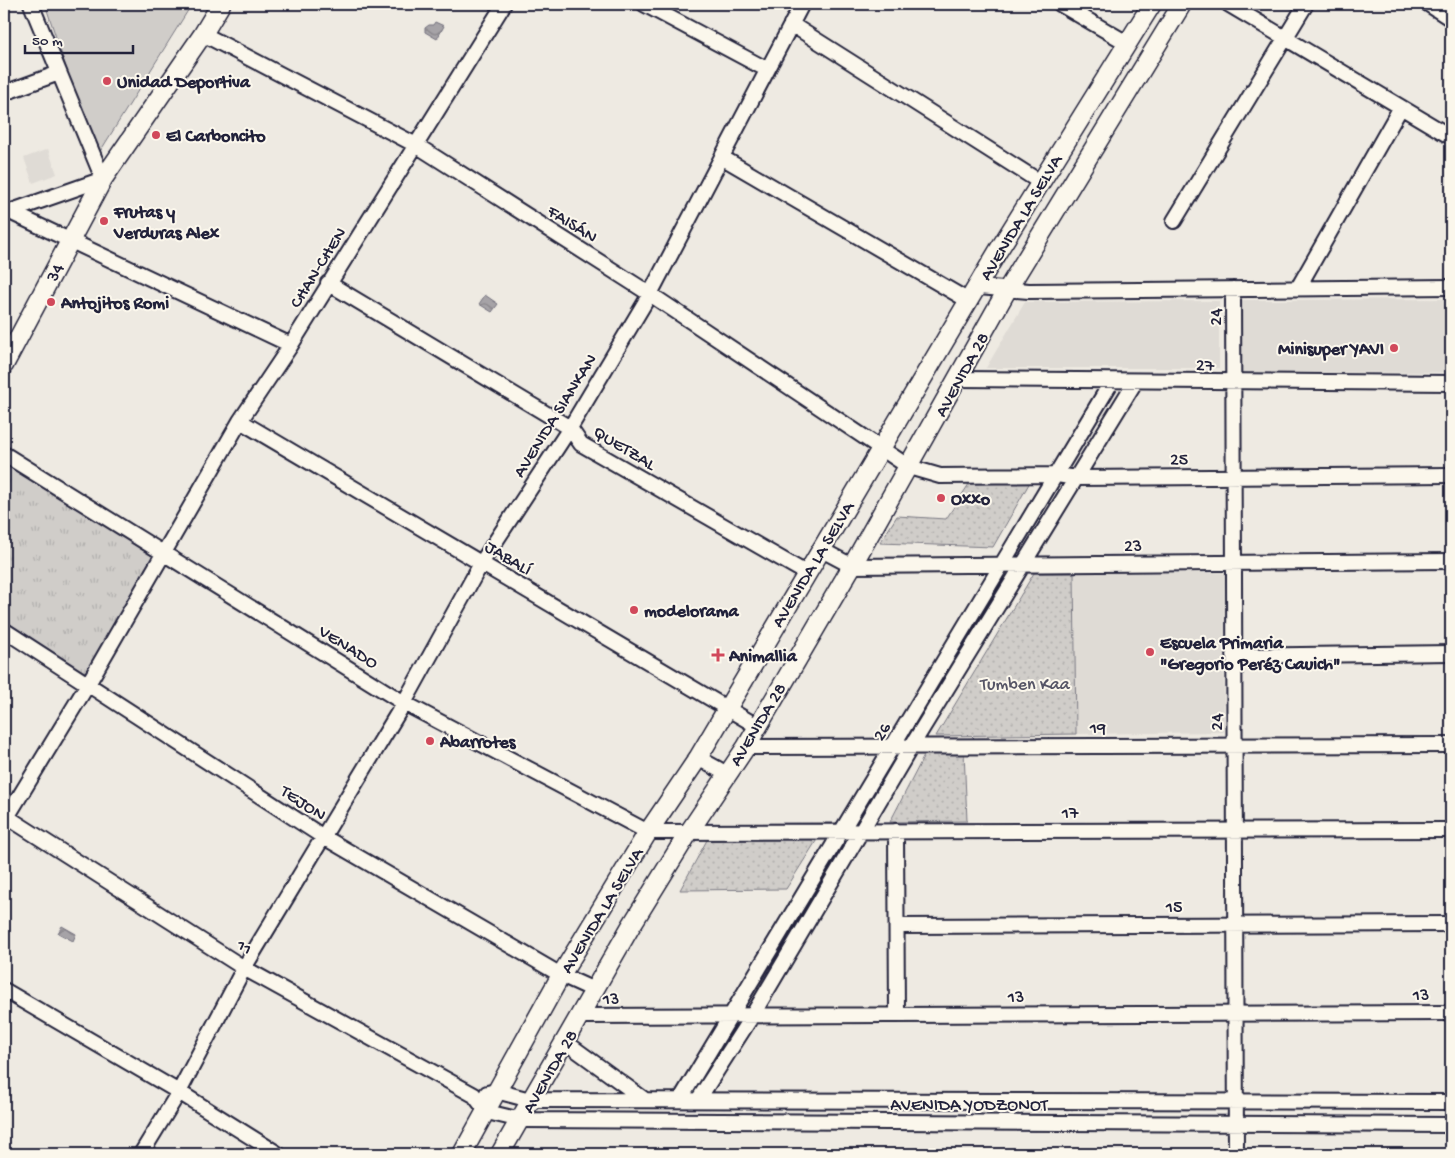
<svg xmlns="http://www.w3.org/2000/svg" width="1455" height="1158" font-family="'Gochi Hand',sans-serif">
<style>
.built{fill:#dfdbd5}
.grass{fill:url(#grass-tufts);stroke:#797882}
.park{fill:url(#park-dots);stroke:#797882}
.garden{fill:#d0cdc9;stroke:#797882}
.water{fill:url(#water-waves);stroke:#716f7c}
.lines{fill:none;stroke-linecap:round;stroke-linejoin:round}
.minor-casing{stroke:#22223b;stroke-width:18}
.tertiary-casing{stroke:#22223b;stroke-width:21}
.minor{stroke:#fbf7ec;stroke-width:14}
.tertiary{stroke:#fbf7ec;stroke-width:18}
.poi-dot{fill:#d1495b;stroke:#fbf7ec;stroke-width:2}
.labels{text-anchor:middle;stroke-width:4;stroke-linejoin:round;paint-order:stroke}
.poi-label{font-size:18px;font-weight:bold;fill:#22223b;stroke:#fbf7ec;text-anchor:start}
.street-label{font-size:18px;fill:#22223b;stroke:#fbf7ec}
.park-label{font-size:18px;fill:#565566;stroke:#fbf7ec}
</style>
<defs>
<pattern id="grass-tufts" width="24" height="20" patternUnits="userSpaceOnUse" patternTransform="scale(1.25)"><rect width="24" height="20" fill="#d0cdc9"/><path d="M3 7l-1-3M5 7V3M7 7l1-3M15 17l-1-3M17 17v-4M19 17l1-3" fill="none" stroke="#b2b0ae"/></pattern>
<pattern id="park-dots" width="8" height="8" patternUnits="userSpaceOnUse" patternTransform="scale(1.25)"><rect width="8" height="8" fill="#d0cdc9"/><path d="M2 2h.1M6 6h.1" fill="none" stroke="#b2b0ae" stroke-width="1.8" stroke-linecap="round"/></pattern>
<pattern id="water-waves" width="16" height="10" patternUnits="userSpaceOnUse" patternTransform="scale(1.25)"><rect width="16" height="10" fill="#a6a3a7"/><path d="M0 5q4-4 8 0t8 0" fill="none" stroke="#878489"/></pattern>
</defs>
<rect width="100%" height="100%" fill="#eeeae2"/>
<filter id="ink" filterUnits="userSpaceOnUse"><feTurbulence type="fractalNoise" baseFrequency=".02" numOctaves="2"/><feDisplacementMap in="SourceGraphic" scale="10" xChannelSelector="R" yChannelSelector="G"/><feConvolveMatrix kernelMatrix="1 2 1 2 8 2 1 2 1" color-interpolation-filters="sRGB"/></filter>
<g filter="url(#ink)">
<path class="built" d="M48,149L57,174L33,183L24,158Z
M1451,299V372L1242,373V300Z
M1219,301V368H986L1025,302Z
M1074,573H1225L1224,732L1076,734Z"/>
<path class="grass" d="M4,456L157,554L85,677L4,625Z"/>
<path class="park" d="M971,481L1030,482L993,547L880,543L897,516L946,519Z
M1034,573H1074L1076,734L936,736Z
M964,752L967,821L890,822L925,754Z
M818,838L786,889L680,890L707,840Z"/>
<path class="garden" d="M45,4H192L96,158Z"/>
<path class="water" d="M435,22L444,26L437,39L425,32V28L429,25H433Z
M485,295L498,304L492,312L479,304Z
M62,926L76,934L73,941L58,933Z"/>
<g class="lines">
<g class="minor-casing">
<path id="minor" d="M644,4L766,69
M1060,4L1127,43
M1228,4L1451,137
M1428,4L1451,19
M791,24L1040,182
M203,34L416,145L650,294L909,467L940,476L1057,475L1077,478L1451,475
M4,93L59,73
M723,158L969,301
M10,212L291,345
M6,213L103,179L31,4
M1174,221L1306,4
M328,283L570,428L581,444L806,573
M978,287L1029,291L1451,287
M1298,288L1401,107
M1233,289L1236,1154
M958,379L1451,383
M240,421L757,726
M4,454L404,703L648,832L1451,830
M820,549L852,566L1451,561
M4,630L322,836L561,975L594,990
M1235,656L1451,653
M746,747L1451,745
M698,758L727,774
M4,815L244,968L474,1095L487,1112L521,1120L1451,1125
M4,822L88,684L240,421L291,345L504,4
M896,831L897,1015
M897,926L1451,924
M4,990L179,1092L278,1154
M581,1016L1451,1013
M564,1041L645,1100
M487,1093L496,1091L530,1100L1451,1102
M680,1100L1112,381
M698,1100L752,1016L911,747L1135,382
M141,1154L179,1092L244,968L404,703L482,562L570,428L650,294L802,4"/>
</g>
<g class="tertiary-casing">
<path id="tertiary" d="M4,365L103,179L203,34L221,4
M462,1154L561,975L648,832L698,758L998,251L1152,4
M500,1154L631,926L689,832L746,747L852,566L1007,290L1182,4"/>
</g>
<use href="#minor" class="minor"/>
<use href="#tertiary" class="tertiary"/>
</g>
</g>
<g class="poi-dot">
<circle cx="107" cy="81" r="5"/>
<circle cx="156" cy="135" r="5"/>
<circle cx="104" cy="221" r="5"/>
<circle cx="51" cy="302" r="5"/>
<circle cx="1394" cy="348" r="5"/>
<circle cx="941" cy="498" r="5"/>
<circle cx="634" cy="610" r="5"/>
<circle cx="1150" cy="652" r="5"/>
<path d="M715.5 647.5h5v5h5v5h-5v5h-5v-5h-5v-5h5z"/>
<circle cx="430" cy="741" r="5"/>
</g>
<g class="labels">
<g class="poi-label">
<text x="117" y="87">Unidad Deportiva</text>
<text x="166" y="141">El Carboncito</text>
<text x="114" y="217">Frutas y<tspan x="114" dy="21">Verduras Alex</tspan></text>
<text x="61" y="308">Antojitos Romi</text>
<text x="1384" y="354" text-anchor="end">Minisuper YAVI</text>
<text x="951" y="504">Oxxo</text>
<text x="644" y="616">modelorama</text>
<text x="1160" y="648">Escuela Primaria<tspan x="1160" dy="21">"Gregorio Peréz Cauich"</tspan></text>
<text x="729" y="661">Animallia</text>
<text x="440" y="747">Abarrotes</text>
</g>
<g class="street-label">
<text transform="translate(1020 217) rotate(-59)" y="6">AVENIDA LA SELVA</text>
<text transform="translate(573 223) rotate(32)" y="6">FAISÁN</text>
<text transform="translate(317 267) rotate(-58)" y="6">CHAN-CHEN</text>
<text transform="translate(54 272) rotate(-61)" y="6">34</text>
<text transform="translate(1215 317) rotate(-90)" y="6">24</text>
<text transform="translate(1205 364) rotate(1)" y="6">27</text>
<text transform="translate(961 374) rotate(-61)" y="6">AVENIDA 28</text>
<text transform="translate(554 415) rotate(-58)" y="6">AVENIDA SIANKAN</text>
<text transform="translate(625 447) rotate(31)" y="6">QUETZAL</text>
<text transform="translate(1179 458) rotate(-1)" y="6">25</text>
<text x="1133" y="551">23</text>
<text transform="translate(509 557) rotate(31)" y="6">JABALÍ</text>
<text transform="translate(812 564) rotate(-59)" y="6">AVENIDA LA SELVA</text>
<text transform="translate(349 646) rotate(32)" y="6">VENADO</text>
<text transform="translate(1216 722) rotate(-90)" y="6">24</text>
<text transform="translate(757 724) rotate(-59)" y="6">AVENIDA 28</text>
<text x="1098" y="733">19</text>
<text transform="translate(881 731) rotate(-59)" y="6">26</text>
<text transform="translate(304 802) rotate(33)" y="6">TEJON</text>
<text x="1070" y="818">17</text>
<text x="1174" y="912">15</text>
<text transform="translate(601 910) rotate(-59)" y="6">AVENIDA LA SELVA</text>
<text transform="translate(245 946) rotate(32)" y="6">11</text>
<text x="1421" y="1000">13</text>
<text x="1016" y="1002">13</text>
<text x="611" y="1004">13</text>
<text transform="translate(549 1071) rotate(-60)" y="6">AVENIDA 28</text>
<text x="969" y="1110">AVENIDA YODZONOT</text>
</g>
<g class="park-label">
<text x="1025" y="689">Tumben Kaa</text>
</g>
</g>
<rect width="1455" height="1158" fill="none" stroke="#fbf7ec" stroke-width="20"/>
<rect x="10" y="10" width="1435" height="1138" fill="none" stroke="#22223b" stroke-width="2" filter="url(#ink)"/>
<path d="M25 45v8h108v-8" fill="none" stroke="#22223b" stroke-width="2.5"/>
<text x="32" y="45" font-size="15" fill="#22223b" stroke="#fbf7ec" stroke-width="4" paint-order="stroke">50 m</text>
</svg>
